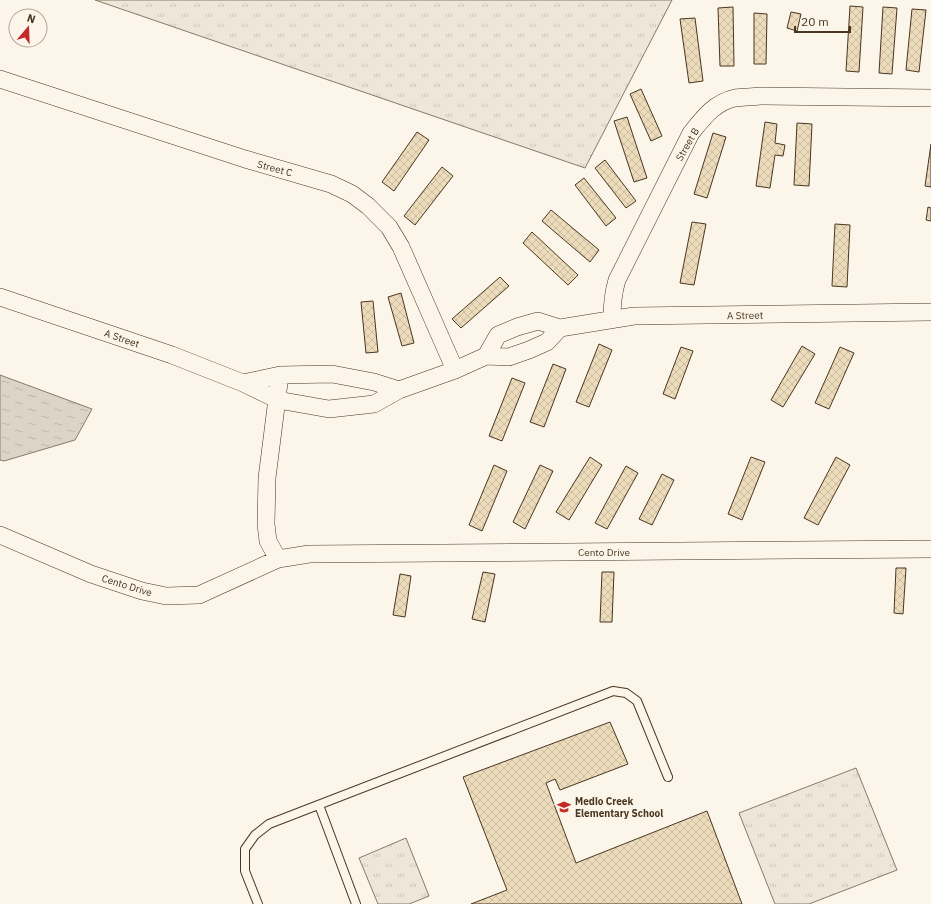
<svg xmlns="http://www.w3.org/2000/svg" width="931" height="904" font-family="'IBM Plex Sans',sans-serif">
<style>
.grass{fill:url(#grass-tufts);stroke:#887966}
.water{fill:url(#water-ripples);stroke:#887966}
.building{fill:url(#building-cross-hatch);stroke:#4a3520}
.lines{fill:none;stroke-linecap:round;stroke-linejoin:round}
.service-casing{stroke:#4a3520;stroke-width:10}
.minor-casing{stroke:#4a3520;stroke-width:18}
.service{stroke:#fbf6e9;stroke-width:8}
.minor{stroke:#fbf6e9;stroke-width:17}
.labels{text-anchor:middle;stroke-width:3;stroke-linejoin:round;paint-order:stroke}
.street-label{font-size:10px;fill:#4a3520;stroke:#fbf6e9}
.poi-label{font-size:10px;font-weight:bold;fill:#4a3520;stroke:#fbf6e9;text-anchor:start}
</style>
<defs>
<pattern id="grass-tufts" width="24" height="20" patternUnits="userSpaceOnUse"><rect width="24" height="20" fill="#ede6d9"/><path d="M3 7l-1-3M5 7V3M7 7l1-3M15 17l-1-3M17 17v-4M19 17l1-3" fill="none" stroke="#cdc6ba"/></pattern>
<pattern id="water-ripples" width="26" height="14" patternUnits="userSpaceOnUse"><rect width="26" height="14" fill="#dcd4c6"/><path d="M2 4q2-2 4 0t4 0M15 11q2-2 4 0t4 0" fill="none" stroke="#beb7aa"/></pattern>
<pattern id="building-cross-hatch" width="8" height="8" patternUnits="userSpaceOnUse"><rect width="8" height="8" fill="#ecdcbc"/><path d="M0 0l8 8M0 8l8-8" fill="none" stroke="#ccbda1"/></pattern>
</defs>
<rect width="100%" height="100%" fill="#fbf6e9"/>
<path class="grass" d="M95,0H672L585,168Z
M856,768L897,870L809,904H775L739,813Z
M406,838L429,896L409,904H378L359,858Z"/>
<path class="water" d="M0,375L92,409L75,440L4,461L0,460Z"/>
<path class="building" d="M850,6L863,7L859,72L846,71Z
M733,7L734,66H720L718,8Z
M883,7L897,8L892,74L879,73Z
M912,9L926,10L919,72L906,70Z
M791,12L801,14L797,31L787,28Z
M754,13L767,14L766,64H754Z
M695,18L703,81L689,83L680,19Z
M641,89L662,136L651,141L630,94Z
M627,117L647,178L634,182L614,121Z
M765,122L777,124L775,143L785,145L783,156L775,155L770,188L756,186Z
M797,123L812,124L809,186L794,185Z
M417,132L429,140L394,191L382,182Z
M713,133L726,137L707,198L694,194Z
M931,144V187L925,186Z
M605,160L636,201L626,208L595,168Z
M442,167L453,176L415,225L404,216Z
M584,178L616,218L606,226L575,185Z
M928,207L931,208V221L926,220Z
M551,210L599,250L590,262L542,221Z
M692,222L706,224L694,285L680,283Z
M835,224L850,225L847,287L832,286Z
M532,232L578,275L568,285L523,243Z
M500,277L509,286L461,328L452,319Z
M401,293L414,343L402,346L388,297Z
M373,301L378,352L366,353L361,302Z
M599,344L612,350L589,407L576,402Z
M802,346L815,354L783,407L771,400Z
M681,347L693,351L675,399L663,394Z
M840,347L854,353L829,409L815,403Z
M553,364L566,369L544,427L530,422Z
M512,378L525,383L502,441L489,436Z
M590,457L602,465L569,520L556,512Z
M751,457L765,462L742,520L728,514Z
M836,457L850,465L818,525L804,518Z
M494,465L507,471L482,531L469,525Z
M540,465L553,471L525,529L513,522Z
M626,466L638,473L607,529L595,523Z
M662,474L674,480L652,525L639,519Z
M896,568H906L903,614L894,613Z
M483,572L495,574L485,622L472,619Z
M602,572H614L612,622H600Z
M400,574L411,576L405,617L393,615Z
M610,722L628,764L560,790L555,779L546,783L576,863L707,811L742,904H471L507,890L463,777Z"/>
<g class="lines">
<g class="service-casing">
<path id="service" d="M319,805L356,904
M258,904L245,871V849L255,835L269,824L613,691L626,693L637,701L668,777"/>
</g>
<g class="minor-casing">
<path id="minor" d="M0,79L245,159L331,184L352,194L368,206L389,227L401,247L455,370
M0,297L172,355L243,383L278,400L329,409L374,404L399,390L455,370L486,356L509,357L529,350L547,342L560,328
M612,319C612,305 613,293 617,280L691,133C703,118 715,102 735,98C743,97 752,97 760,96L931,98
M486,356L498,335L517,327L538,321L560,328L634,316L931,312
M243,383L280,375L332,374L374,382L399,390
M0,535L91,574L142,591L166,596L199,595L278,559L309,554L931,549
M278,559L268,541L266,524L267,478L280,375"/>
</g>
<use href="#service" class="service"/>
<use href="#minor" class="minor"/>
</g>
<defs>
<g id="school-bare" transform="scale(1.08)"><path d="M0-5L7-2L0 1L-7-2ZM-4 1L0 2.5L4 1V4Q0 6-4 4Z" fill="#c62828" stroke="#fbf6e9" stroke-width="2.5" paint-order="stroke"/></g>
</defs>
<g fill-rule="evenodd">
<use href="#school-bare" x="564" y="807"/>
</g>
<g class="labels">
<g class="street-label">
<text transform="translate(687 144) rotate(-60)" y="4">Street B</text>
<text transform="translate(275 168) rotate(15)" y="4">Street C</text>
<text transform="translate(745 315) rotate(-1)" y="4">A Street</text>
<text transform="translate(122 338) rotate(19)" y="4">A Street</text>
<text x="604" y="556">Cento Drive</text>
<text transform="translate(127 585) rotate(17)" y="4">Cento Drive</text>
</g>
<g class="poi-label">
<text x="575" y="805">Medio Creek<tspan x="575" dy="12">Elementary School</tspan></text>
</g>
</g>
<g transform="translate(28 28) rotate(19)"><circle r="19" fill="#fbf6e9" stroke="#b4a999"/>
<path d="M0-3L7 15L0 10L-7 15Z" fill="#c62828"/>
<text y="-6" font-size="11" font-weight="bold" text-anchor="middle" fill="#4a3520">N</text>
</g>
<path d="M795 26v6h55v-6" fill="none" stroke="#4a3520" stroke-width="2"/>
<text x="801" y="26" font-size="12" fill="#4a3520" stroke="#fbf6e9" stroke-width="3" paint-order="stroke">20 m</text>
</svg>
